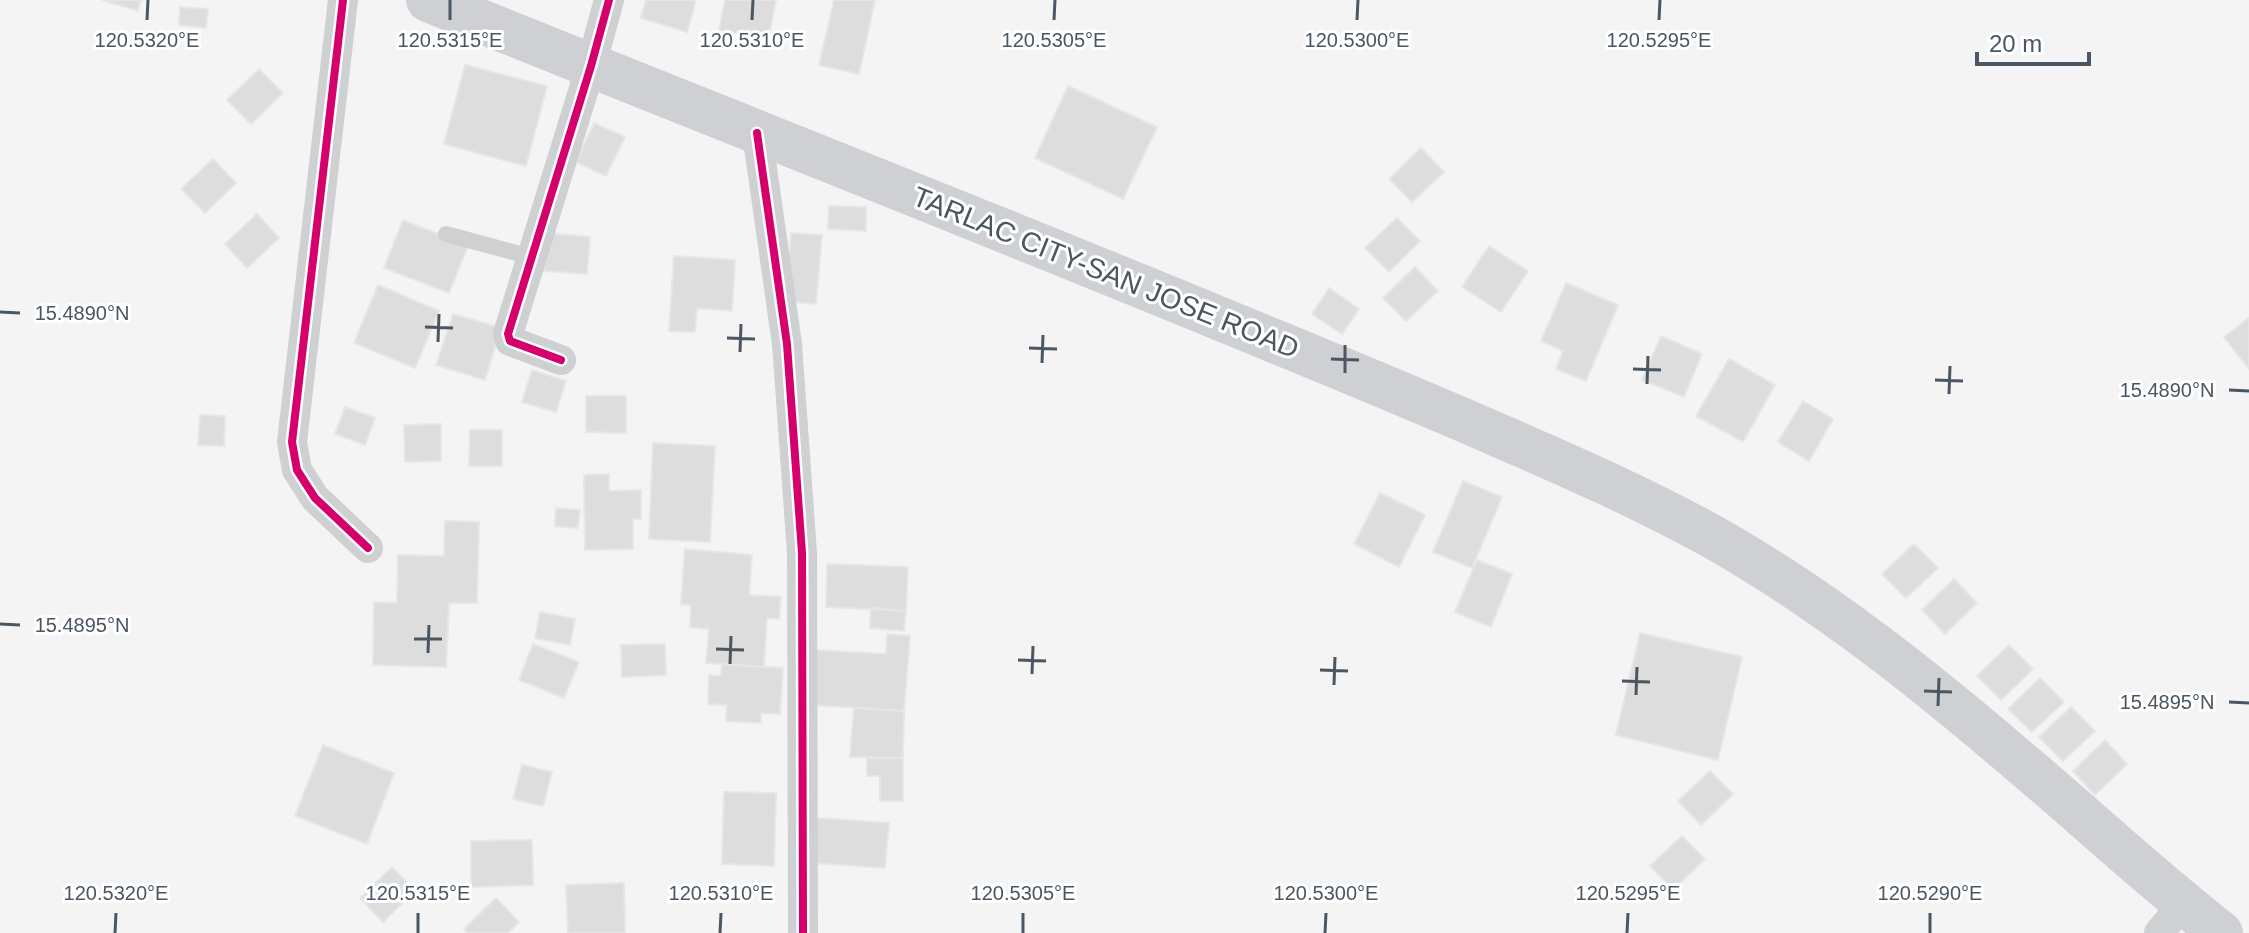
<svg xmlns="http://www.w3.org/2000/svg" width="2249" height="933" font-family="Helvetica,sans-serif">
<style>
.building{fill:#ddddde;stroke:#e5e6e7;stroke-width:2}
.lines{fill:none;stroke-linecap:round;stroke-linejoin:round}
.lane{stroke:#ced0d2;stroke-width:16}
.street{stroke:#ced0d2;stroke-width:30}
.secondary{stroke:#ced0d4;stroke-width:44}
.cycleway-casing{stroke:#fff;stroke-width:13}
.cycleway{stroke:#d6006c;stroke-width:8}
.ticks{fill:none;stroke:#4a5661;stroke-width:3}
.labels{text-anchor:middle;stroke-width:6;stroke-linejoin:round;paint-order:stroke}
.street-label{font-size:28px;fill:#4a5661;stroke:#fff}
.ticks-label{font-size:20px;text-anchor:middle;fill:#4a5661;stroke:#fff;stroke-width:6;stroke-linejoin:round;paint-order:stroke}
</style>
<rect width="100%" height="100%" fill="#f4f4f4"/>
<path class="building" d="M102,0H141L138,11Z
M646,0H696L687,32L641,18Z
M725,0H776L768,40L719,30Z
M834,0H875L859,74L819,65Z
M180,7L208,9L206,28L179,25Z
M465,65L547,86L526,166L444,144Z
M259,69L283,93L251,124L227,100Z
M1068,86L1157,127L1123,199L1035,158Z
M594,123L625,137L606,176L576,162Z
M1421,148L1444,172L1412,202L1389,179Z
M213,159L236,183L205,213L181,189Z
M829,206L866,207V231L828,229Z
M257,214L279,238L247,268L225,244Z
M1397,218L1420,241L1389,272L1365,248Z
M403,220L468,246L449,293L384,268Z
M547,233L590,237L587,274L544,271Z
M791,233L822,235L816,304L786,301Z
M1489,246L1528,271L1501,312L1462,287Z
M674,256L735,260L732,311L697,308L695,332L669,331Z
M1415,267L1438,291L1406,321L1383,298Z
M1566,283L1618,305L1586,381L1556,369L1563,351L1541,341Z
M378,285L439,311L415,368L354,343Z
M1329,288L1359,309L1342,334L1312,314Z
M453,314L501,328L485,380L436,365Z
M2249,318V369L2224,337Z
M1661,336L1702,354L1684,397L1642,380Z
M1729,359L1775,385L1743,442L1696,416Z
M532,370L566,381L556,412L522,402Z
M586,396H626V433L586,432Z
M1803,401L1833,419L1809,461L1778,442Z
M345,407L375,418L365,445L335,434Z
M200,415L225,416L224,446L198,445Z
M441,424V461L405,462L404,425Z
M470,430H502V466H469Z
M653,443L715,446L710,542L649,539Z
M609,474V491L641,490V519H633V549L585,550L584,475Z
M1463,481L1502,497L1472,568L1433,552Z
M1380,493L1425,515L1399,567L1354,544Z
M556,508L580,510L578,528L555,526Z
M445,521L479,522L477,603H449L446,667L373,665L374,602L397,603L398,555L444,556Z
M1914,544L1938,568L1906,598L1882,574Z
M685,549L752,555L749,595L781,597L779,619L767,618L764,667L706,663L709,629L690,627L691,605L681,604Z
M1477,560L1512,574L1491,627L1455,612Z
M827,564L908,567L906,611L826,607Z
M1954,579L1977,603L1945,634L1922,610Z
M871,608L906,611L904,631L870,628Z
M540,612L575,619L570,645L535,638Z
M1640,633L1742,657L1718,760L1616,735Z
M887,634L910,636L904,711L812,705L816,650L886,654Z
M533,644L579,662L564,698L519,680Z
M665,644L666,675L622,677L621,645Z
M2009,645L2033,669L2001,700L1977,676Z
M722,664L783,668L780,714L761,713V723L726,721L727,705L708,704L709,675L721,676Z
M2040,678L2064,702L2032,732L2008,709Z
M2071,707L2095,731L2063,761L2039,737Z
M854,708L904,711L903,758L850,757Z
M2105,740L2127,764L2095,795L2073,771Z
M323,745L394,773L367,844L295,816Z
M867,758H903V801H880V776H867Z
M522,765L552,772L543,806L513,799Z
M1710,771L1733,794L1701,825L1678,801Z
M724,792L776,793L774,866L722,864Z
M817,818L889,823L885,868L814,863Z
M1682,836L1705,859L1673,890L1650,866Z
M532,840L533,885L471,887V841Z
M392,867L415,891L383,922L360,898Z
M624,883L625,933H568L566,885Z
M496,898L519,922L508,933H468L464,929Z"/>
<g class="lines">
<path class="lane" d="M446,234L531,257"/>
<path class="street" d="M343,0L292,442L297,470L315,498L368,548
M757,133L787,344L802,553L803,933
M561,360L510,341L508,334L591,66L609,0
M2159,933L2183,904"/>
<path class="secondary" d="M428,0C700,110 974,217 1245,329C1330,364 1416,399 1500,436C1572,467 1644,499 1713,537C1826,601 1927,682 2026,767C2091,822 2153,880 2221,933"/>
<g class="cycleway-casing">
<path id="cycleway" d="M343,0L292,442L297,470L315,498L368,548
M757,133L787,344L802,553L803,933
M561,360L510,341L508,334L591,66L609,0"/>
</g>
<use href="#cycleway" class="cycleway"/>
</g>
<path class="ticks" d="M147,20L148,0M450,20V0M752,20L753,0M1054,20L1055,0M1357,20L1358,0M1659,20L1660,0M0,312L20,313M425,327L453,328M727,338L755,339M438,342L439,314M1029,348L1057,349M740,352L741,324M1331,359L1359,360M1042,363L1043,335M1633,369L1661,370M1345,373V345M1935,380L1963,381M1647,384L1648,356M2229,390L2249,391M1949,394L1950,366M0,624L20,625M414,639H442M716,649L744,650M428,653L429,625M1018,660L1046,661M730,664L731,636M1320,670L1348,671M1032,674L1033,646M1622,681L1650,682M1334,685L1335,657M1924,691L1952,692M1636,695L1637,667M2229,702L2249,703M1938,706L1939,678M115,933L116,913M418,933V913M720,933L721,913M1023,933V913M1325,933L1326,913M1627,933L1628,913M1930,933V913"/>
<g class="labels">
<g class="street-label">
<text transform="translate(1106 272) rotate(22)" y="10">TARLAC CITY-SAN JOSE ROAD</text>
</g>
</g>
<g class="ticks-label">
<text x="147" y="47">120.5320°E</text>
<text x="450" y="47">120.5315°E</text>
<text x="752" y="47">120.5310°E</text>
<text x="1054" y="47">120.5305°E</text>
<text x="1357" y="47">120.5300°E</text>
<text x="1659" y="47">120.5295°E</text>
<text x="82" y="320">15.4890°N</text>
<text x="2167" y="397">15.4890°N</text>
<text x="82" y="632">15.4895°N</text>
<text x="2167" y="709">15.4895°N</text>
<text x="116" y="900">120.5320°E</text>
<text x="418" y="900">120.5315°E</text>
<text x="721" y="900">120.5310°E</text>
<text x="1023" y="900">120.5305°E</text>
<text x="1326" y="900">120.5300°E</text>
<text x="1628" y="900">120.5295°E</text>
<text x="1930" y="900">120.5290°E</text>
</g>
<path d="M1977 52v12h112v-12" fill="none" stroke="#4a5661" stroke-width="4"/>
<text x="1989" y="52" font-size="24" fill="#4a5661" stroke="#ffffff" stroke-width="6" paint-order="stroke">20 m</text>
</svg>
